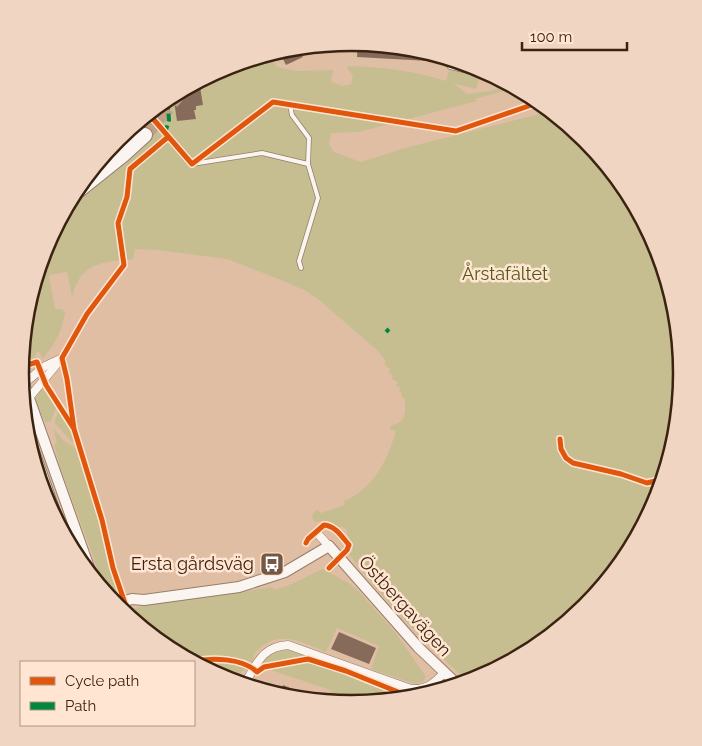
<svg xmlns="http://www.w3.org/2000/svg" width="702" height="746" font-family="Raleway,sans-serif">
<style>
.green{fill:#c6bd91}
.building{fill:#866b5b}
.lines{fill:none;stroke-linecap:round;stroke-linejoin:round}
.motorway-tunnel{stroke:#bf9f86;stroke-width:14;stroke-dasharray:14 7;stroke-linecap:butt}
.service-casing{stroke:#977e69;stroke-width:5.5}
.minor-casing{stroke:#977e69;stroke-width:9}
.tertiary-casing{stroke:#977e69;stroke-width:12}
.motorway-casing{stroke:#977e69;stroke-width:16}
.path{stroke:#d0c6be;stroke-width:1;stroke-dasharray:2.5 4;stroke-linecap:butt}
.service{stroke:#faf5f1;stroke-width:4}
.minor{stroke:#faf5f1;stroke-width:8}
.tertiary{stroke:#faf5f1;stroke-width:10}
.motorway{stroke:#faf5f1;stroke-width:14}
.quiet{stroke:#00873e;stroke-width:4;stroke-dasharray:8 4;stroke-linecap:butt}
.cycleway-casing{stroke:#ffe5d2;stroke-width:8}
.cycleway{stroke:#df560c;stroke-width:5}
.labels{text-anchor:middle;stroke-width:5;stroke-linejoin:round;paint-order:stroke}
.park-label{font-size:18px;fill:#4f5a16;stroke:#ffe5d2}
.poi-label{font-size:18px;fill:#3a2310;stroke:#ffe5d2;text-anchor:end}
.street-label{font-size:18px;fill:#3a2310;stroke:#ffe5d2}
.rim{fill:none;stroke:#3a2310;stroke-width:2.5}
</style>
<rect width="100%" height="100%" fill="#e0bea4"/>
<path class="green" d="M268,54L277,67L297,71L333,70L331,82L343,86L351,84L353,76L347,68L349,66C382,67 415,71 446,81L450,67L480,76L476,89L453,83L467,94L490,91L511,85L516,88L474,99L477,101L359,132L331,133L329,144L334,152L361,162L405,148L551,111L585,139L626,189L657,247L676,309L682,373L676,438L657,500L626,557L585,607L535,648L477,679L469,682C425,643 384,601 349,554L353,550L346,529L341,526L338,528C331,523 324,520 315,522L312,518L313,513L317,510L321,513L345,505L344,501C373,490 388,459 396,431L390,429V426C407,422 405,414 405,399L401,396L402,393L399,391L401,388L396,386L398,382L392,379L393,375L389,373L390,369L384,364L386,361L378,351L318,299L306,291L286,282L227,259L158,250L135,249L133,259C102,263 81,261 72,297L67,272L49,275L55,309H62L65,312C63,329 54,347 42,359L40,352L37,351L35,357L24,362L22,356L26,308L45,246L67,206L148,139L150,141L136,123L148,114L163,133L164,127L151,111L167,98L225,67Z
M42,389L46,392L56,408L51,421L46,423C40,411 28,400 42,389Z
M59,411L71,427L75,442H72L54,422Z
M53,428L63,440L77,449L81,459L101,524L109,561L121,598L110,599L102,588L93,556L60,467L54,444L57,443Z
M323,569L350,584L358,591L395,632L426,677L423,682L415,684L371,669L379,646L337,628L326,652C299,641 277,628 254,654L253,660L248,671L244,669L235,682L224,679L167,648L123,612L153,602L209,597L272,587L274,590L287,586Z
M290,650L305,655L311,661L408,698L350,704L332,696L330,690L268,669L256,673C261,657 273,651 290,650Z"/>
<path class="building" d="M358,43L416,48L447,58V62L357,57Z
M298,47L303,57L286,65L279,51Z
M199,81L203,105L196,106V110H194L196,119L177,121L173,94Z
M201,557L204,566L195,568L192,560Z
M339,632L376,648L369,664L331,649Z
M283,685L305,694L303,699L290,698L280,694Z"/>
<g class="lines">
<path class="motorway-tunnel" d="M137,127L162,103
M145,135L183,89"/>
<g class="service-casing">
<path id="service" d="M453,60L450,67L468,71L476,67
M290,105L292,115L309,138L308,164
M192,164L262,153L308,164L318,198L299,261L301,268"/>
</g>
<g class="minor-casing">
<path id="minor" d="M21,386L45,366L60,359
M23,401L28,399L62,358
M317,533L329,546
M246,681L271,693
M244,685C257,664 261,647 288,645L411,689C427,690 433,684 444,673"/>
</g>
<g class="tertiary-casing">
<path id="tertiary" d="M20,373L92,576
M25,425L62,532
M115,604L132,599L144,600L239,587L285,572L329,546L418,647L458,685"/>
</g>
<g class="motorway-casing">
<path id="motorway" d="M108,150L137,127
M73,195L123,155L145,135"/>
</g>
<path class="path" d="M341,62L444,67
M340,76L344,43
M58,407L52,425L71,443L79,446"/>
<use href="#service" class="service"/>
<use href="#minor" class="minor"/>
<use href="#tertiary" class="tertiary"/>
<use href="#motorway" class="motorway"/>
<path class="quiet" d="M165,133L169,120L167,98
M386,332L389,329"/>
<g class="cycleway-casing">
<path id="cycleway" d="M148,113L192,164L273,102L456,131L540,102
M21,367L37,362L46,385L74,429L102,520L113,568L130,618
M74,429L67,379L62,358L87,314L124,265L118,223L127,197L130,169L168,137
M560,439L561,449L566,458L573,463L621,474L647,483L659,480L661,485
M306,543L308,539L324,525C336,526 342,537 349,545L347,550L329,568
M192,662C210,657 243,658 257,672L264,667L308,659L346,671L413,698"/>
</g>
<use href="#cycleway" class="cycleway"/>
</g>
<defs>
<g id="bus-square" transform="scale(1.25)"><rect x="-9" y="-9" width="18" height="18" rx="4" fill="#745944" stroke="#ffe5d2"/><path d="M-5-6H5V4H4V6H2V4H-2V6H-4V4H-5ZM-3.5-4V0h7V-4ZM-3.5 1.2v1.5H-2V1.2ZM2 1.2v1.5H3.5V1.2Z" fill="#fff"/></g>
</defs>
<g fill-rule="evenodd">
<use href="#bus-square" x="272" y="564"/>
</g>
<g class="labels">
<g class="park-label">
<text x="505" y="280">Årstafältet</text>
</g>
<g class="poi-label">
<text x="254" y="570">Ersta gårdsväg</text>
</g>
<g class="street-label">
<text transform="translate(405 606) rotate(48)" y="6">Östbergavägen</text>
</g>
</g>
<path d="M0 0H702V746H0ZM29 373a322 322 0 1 1 644 0a322 322 0 1 1-644 0Z" fill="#efd5c2" fill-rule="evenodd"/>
<path class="rim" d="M29 373a322 322 0 1 1 644 0a322 322 0 1 1-644 0Z"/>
<rect x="20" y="661" width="175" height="65" fill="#ffe5d2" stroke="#b09784"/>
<rect x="30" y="677" width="25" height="8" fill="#df560c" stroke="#b09784"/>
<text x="65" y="686" font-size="15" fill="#3a2310">Cycle path</text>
<rect x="30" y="702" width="25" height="8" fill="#00873e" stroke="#b09784"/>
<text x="65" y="711" font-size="15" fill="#3a2310">Path</text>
<path d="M522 42v8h105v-8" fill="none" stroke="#3a2310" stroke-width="2.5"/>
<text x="530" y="42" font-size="15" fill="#3a2310" stroke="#ffe5d2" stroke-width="4" paint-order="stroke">100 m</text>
</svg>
